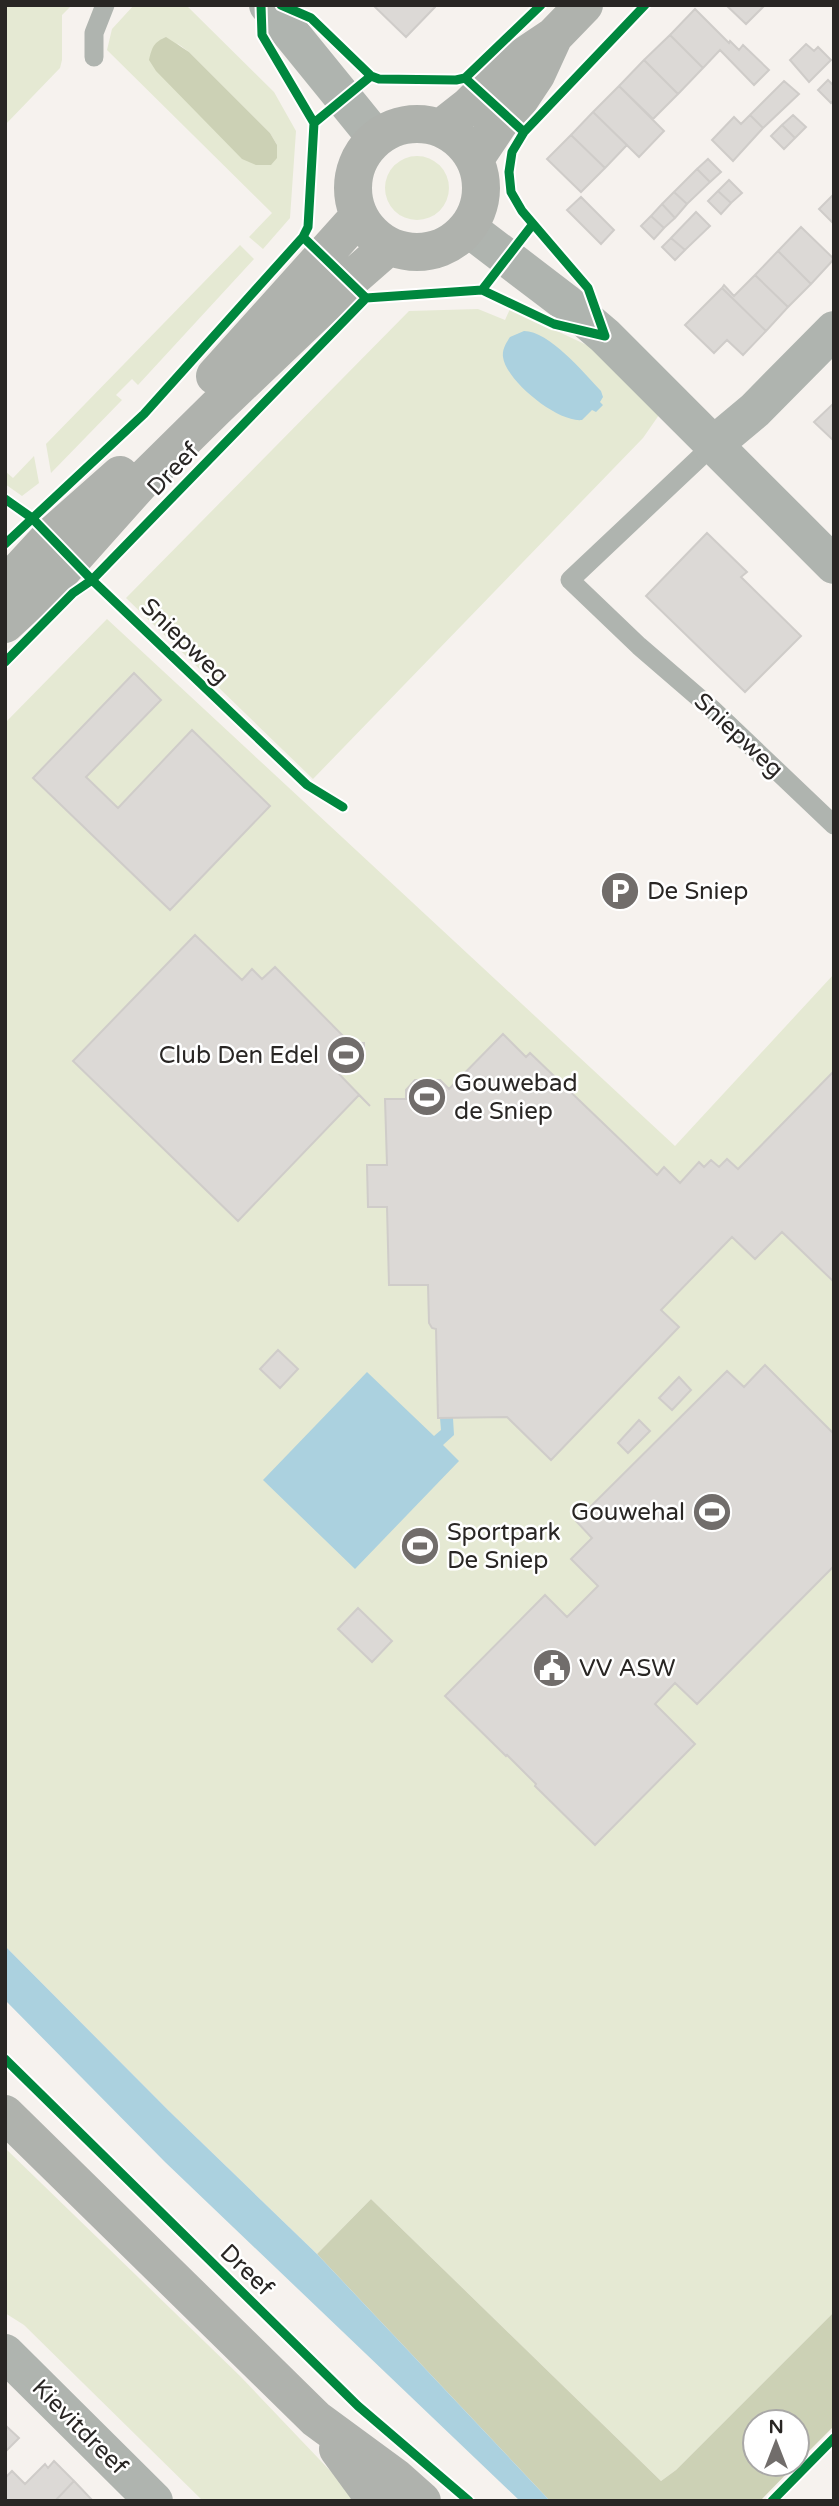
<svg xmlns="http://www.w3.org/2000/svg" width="839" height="2506" font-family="'Varela Round',sans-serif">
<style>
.green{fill:#e5e9d3;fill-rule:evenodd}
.forest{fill:#ccd1b5}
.water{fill:#abd1df}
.building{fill:#dcd9d6;stroke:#cfccc9;stroke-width:2}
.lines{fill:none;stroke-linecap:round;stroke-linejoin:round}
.service{stroke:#afb4af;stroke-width:19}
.minor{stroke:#afb4af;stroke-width:38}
.tertiary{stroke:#afb4af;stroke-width:38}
.secondary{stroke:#afb2ad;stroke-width:38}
.cycleway-casing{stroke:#fff;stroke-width:13}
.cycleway{stroke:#00873e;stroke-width:9}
.labels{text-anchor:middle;stroke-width:5;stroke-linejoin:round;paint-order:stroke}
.street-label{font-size:24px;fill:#292624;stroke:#fff}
.poi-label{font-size:24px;fill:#292624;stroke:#fff;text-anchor:start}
</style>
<rect width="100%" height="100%" fill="#f6f2ee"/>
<path class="green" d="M5,5H72L62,15V60L60,68L5,125Z
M134,5H186L274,92L296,131L290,218L263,249L249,237L272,213L107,50L112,29ZM177,43L189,52L270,133L277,145Z
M385 188a32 32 0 1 1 64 0a32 32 0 1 1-64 0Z
M240,245L254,259L138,385L132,379L116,395L122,400L51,473L46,444Z
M478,309L505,320L510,309L591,347L659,415L643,438L313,779L126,598L409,311Z
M34,456L39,483L22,496L5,484V471L13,478Z
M107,619L675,1146L834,974V2312L676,2470L661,2481L371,2199L317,2254L169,2111L5,1946V723Z
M5,2148L240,2376L359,2501H203L24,2325L5,2313Z"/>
<path class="forest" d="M166,37L189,52L270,133L277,145V158L271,165H256L242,159L156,71L149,60C152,47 154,42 166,37Z
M371,2199L661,2481L676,2470L834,2312V2426L797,2463V2422H755V2464H796L760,2501H550L317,2254Z"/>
<path class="water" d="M524,331C549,331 584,373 601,391L603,397L600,402L603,405L596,412L592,410L582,420C558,423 506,381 503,357C502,350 506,343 510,337Z
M367,1372L434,1436L441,1430L440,1418H453L454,1435L443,1445L459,1461L355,1569L263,1480Z
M5,1946L169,2111L317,2254L550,2501H520L165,2162L5,2000Z"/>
<path class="building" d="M373,5H435V7L406,37Z
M726,5H765L746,24Z
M695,9L729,43L730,41L739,50L743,45L769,70L754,85L720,50L703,68L670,35Z
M670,35L703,68L678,94L644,60Z
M806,44L814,51L818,47L831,60L809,82L790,60Z
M644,60L678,94L653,119L619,86Z
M828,80L834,86V100L831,103L818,90Z
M784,81L799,94L763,128L750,115Z
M619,86L664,131L639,157L593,112Z
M593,112L627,145L605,168L571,135Z
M750,115L763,128L733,161L712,140L734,117L741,124Z
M793,115L806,127L795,138L782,125Z
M782,125L795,138L784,149L771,136Z
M571,135L605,168L581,192L547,159Z
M708,159L721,172L710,182L697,169Z
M697,169L710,182L687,204L674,192Z
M729,180L742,193L731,203L718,191Z
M718,191L731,203L721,214L708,201Z
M674,192L687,204L675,218L662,204Z
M834,194V224L819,209Z
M581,197L614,230L601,244L567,210Z
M662,204L675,218L664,228L651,216Z
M696,212L710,226L685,250L671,238Z
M651,216L664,228L654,239L641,226Z
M801,227L834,259L811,284L778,251Z
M671,238L685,250L675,260L662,247Z
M778,251L811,284L788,307L755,275Z
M755,275L788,307L766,331L722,288L724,285L734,296Z
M722,288L766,331L743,355L727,340L714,353L685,325Z
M834,403V441L814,422Z
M707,533L747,572L741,577L801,636L745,692L646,596Z
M134,673L161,700L86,777L118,808L192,730L270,806L170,910L33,778Z
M195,935L242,980L252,969L262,979L275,967L350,1043H364V1063H351L339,1074L370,1106L359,1095L238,1221L73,1061Z
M503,1034L526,1057L530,1053L657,1175L664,1167L680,1183L699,1162L704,1167L711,1160L719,1167L727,1159L738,1169L834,1071V1282L782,1232L755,1259L732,1237L661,1310L679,1327L551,1460L507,1417L438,1418L436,1329L432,1328L429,1323L428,1285H389L387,1207H368L367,1165H387L385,1099H406V1090L415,1080H440L449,1089Z
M278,1350L298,1369L280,1388L260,1369Z
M765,1365L834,1434V1566L697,1704L675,1683L655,1704L695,1744L595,1845L535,1786L536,1784L507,1755L506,1756L445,1696L545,1595L567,1617L598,1586L571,1559L592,1538L576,1521L727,1371L744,1387Z
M679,1377L691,1390L672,1410L659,1398Z
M639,1420L650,1431L628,1453L618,1443Z
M358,1608L392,1641L372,1662L338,1629Z
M5,2425L19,2438L5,2452Z
M54,2461L74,2481L55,2501H5V2478L12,2471L25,2484L45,2464L48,2468Z
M74,2481L93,2501H55Z"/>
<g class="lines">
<path class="service" d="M94,57V33L105,5
M712,446L570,580L639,646L712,709L834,825"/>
<path class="minor" d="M468,228L565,302L605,336L834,565
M712,446L755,410L834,330
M5,2353L154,2501"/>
<path class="tertiary" d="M268,5L376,138"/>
<path class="secondary" d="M353 188a64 64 0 1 1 128 0a64 64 0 1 1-128 0Z
M441,128L469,106L508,67L554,36L584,5
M475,159L499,123L520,99L536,75L553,38
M215,376L359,216
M5,586L50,537L120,475
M5,624L57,576L141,482L216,408L349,281L389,246
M5,2114L316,2419L395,2477L422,2501
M338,2449L376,2501"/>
<g class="cycleway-casing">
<path id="cycleway" d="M261,5L262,35L314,123
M281,5L311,18L371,76
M465,78L541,5
M524,132L645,5
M533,224L482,290L366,298L303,237L308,227L314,123L371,76L379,79L456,80L465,78L524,132L512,152L509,172L511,192L522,211L588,288L605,336
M482,290L554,324L605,336
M5,499L32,518L92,580L307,785L343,807
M5,544L144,414L303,237
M5,662L73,593L92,580L366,298
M5,2059L358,2406L469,2501
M772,2501L834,2438"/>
</g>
<use href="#cycleway" class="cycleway"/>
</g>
<defs>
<g id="parking-disc" transform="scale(2.0125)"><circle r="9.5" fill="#716d6b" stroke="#fff"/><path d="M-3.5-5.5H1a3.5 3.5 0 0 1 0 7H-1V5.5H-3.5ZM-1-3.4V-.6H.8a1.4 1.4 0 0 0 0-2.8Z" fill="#fff"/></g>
<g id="stadium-disc" transform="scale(2.0125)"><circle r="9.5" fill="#716d6b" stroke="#fff"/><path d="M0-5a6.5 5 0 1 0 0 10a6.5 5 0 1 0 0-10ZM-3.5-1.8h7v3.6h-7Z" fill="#fff"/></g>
<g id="civic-disc" transform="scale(2.0125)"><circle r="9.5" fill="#716d6b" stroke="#fff"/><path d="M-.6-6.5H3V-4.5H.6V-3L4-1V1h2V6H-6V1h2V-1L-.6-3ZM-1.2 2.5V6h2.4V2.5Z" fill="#fff"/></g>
</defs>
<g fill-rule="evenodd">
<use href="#parking-disc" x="620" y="891"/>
<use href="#stadium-disc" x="346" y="1055"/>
<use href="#stadium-disc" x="427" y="1097"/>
<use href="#stadium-disc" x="712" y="1512"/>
<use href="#stadium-disc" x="420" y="1546"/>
<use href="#civic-disc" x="552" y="1668"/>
</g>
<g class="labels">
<g class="street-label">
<text transform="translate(173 469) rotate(-46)" y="8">Dreef</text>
<text transform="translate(185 641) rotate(44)" y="8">Sniepweg</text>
<text transform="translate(739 735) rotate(43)" y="8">Sniepweg</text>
<text transform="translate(247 2270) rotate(44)" y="8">Dreef</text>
<text transform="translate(80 2427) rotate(45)" y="8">Kievitdreef</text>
</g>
<g class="poi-label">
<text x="647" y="899">De Sniep</text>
<text x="319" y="1063" text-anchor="end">Club Den Edel</text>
<text x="454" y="1091">Gouwebad<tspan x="454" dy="28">de Sniep</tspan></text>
<text x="685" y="1520" text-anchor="end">Gouwehal</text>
<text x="447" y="1540">Sportpark<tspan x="447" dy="28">De Sniep</tspan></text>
<text x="579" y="1676">VV ASW</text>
</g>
</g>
<rect width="839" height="2506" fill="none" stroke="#292624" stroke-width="14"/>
<g transform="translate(776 2443)"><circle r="33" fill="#ffffff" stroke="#a9a8a7" stroke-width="2"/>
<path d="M0-5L12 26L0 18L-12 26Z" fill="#716d6b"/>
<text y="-10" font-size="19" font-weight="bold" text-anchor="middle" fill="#292624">N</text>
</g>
</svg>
